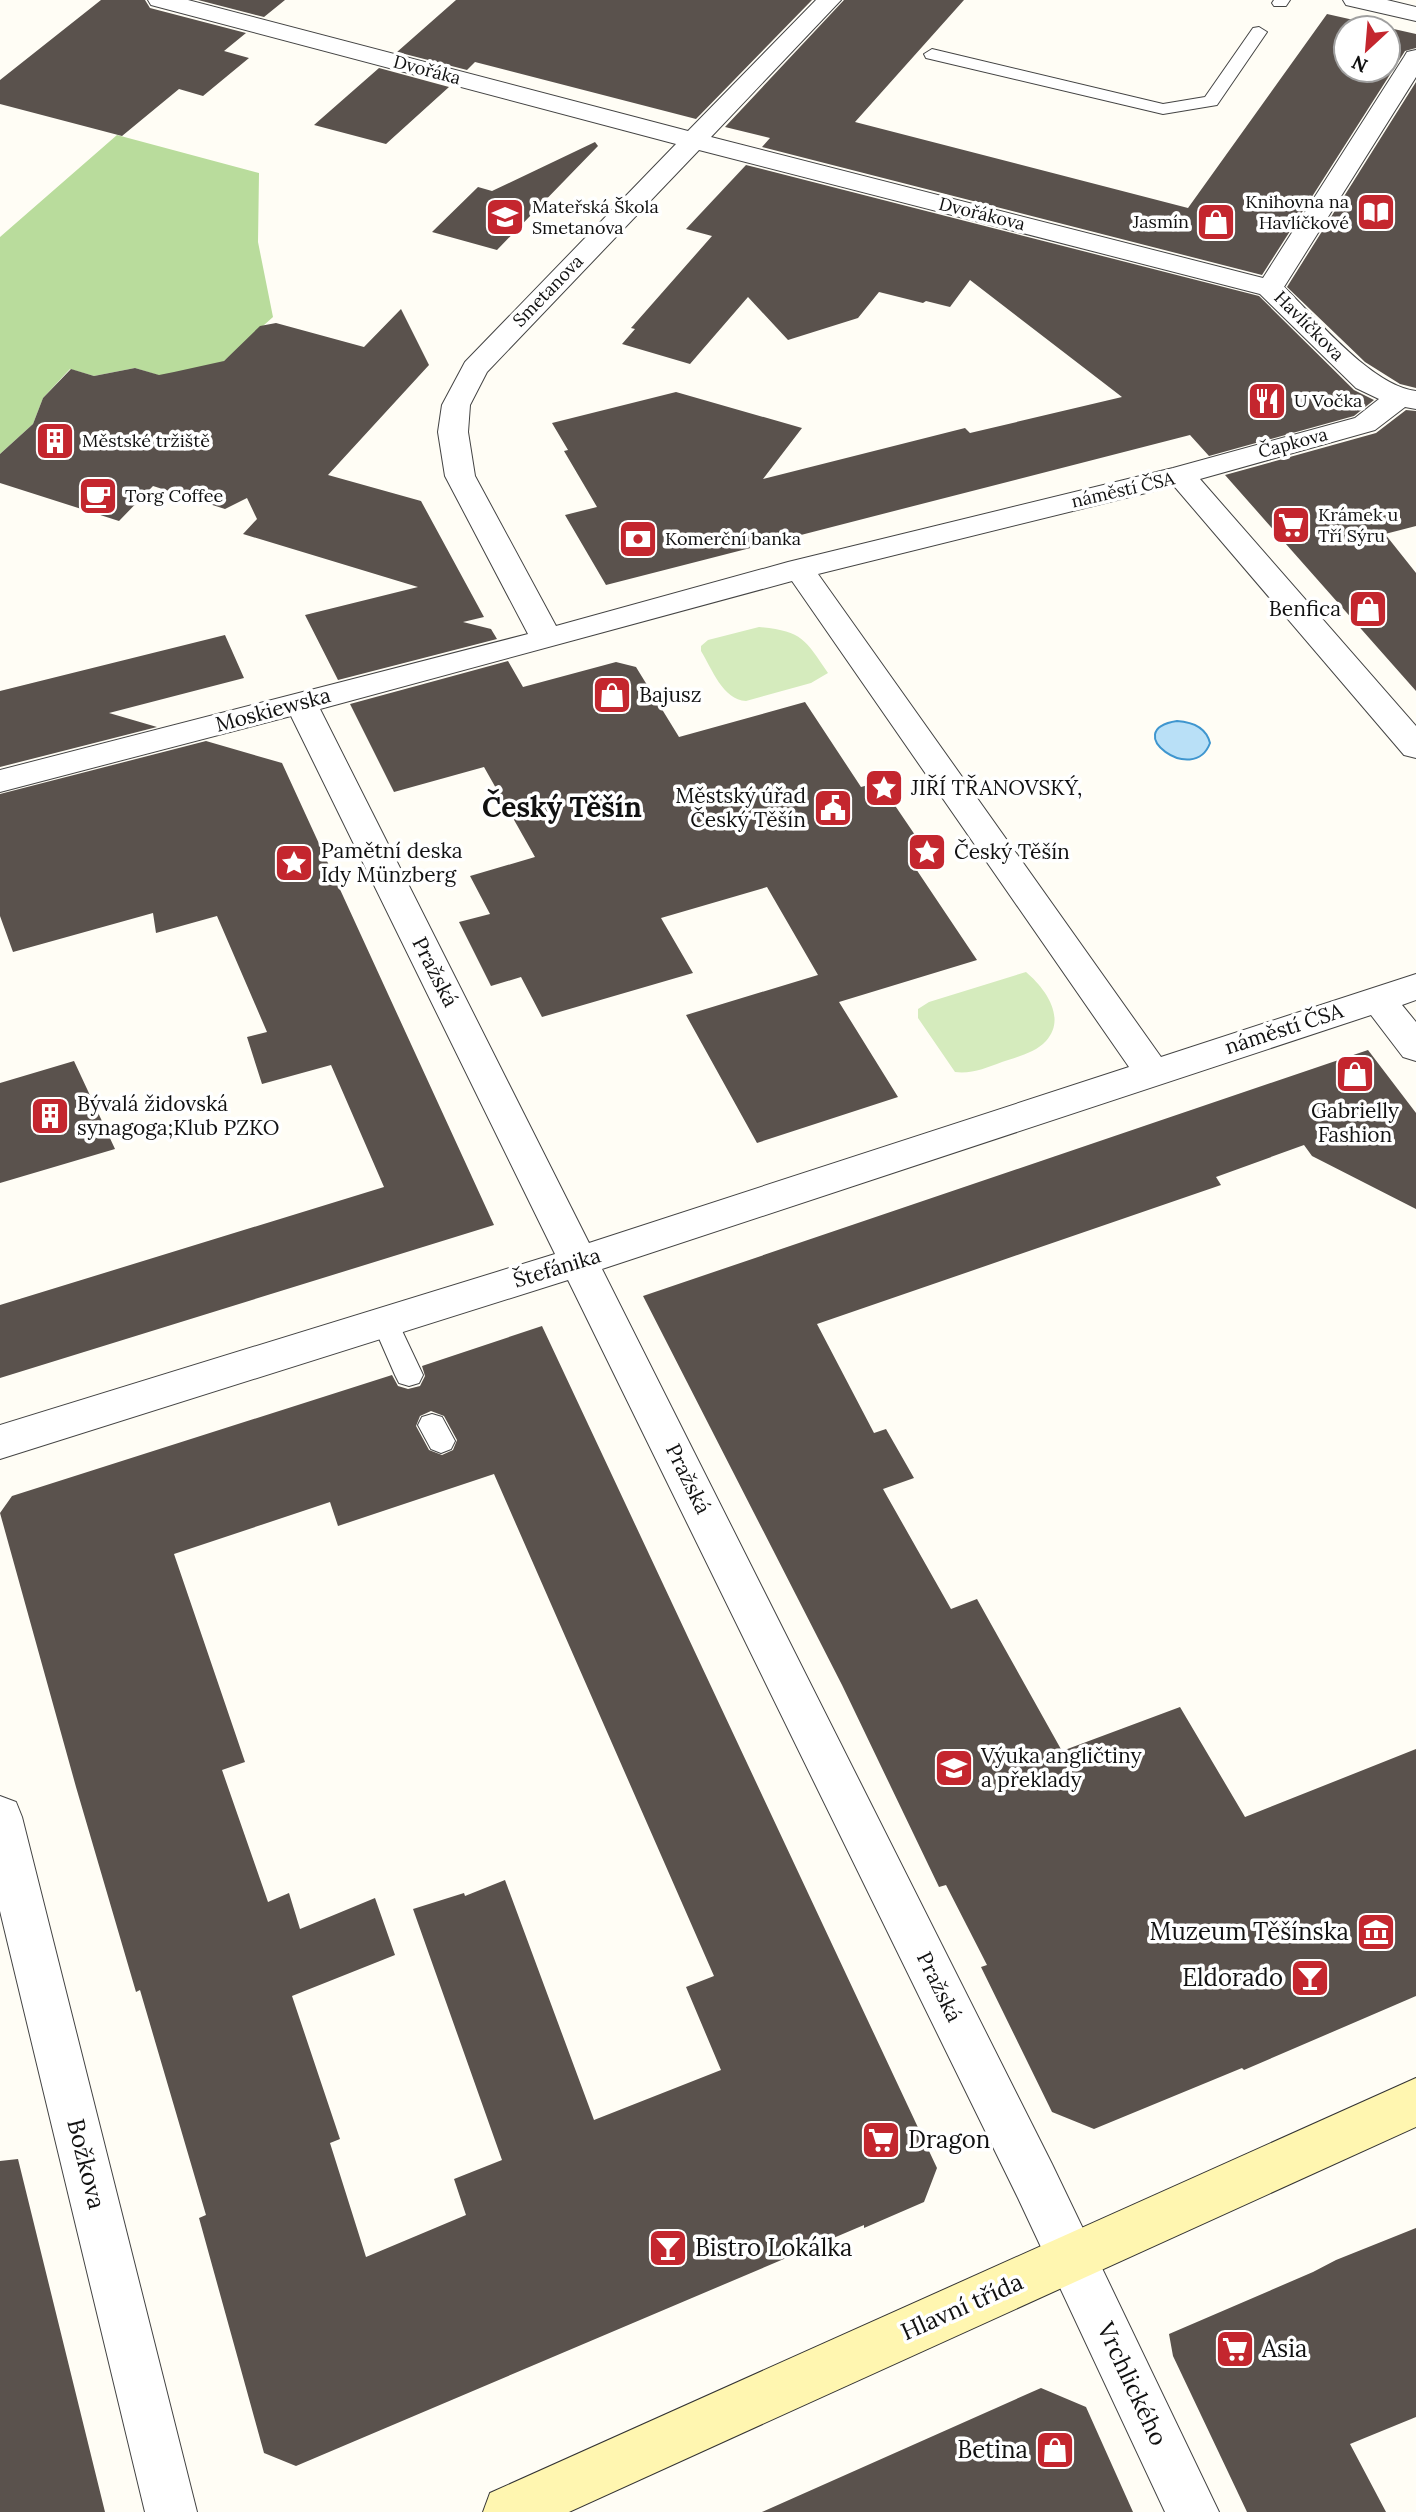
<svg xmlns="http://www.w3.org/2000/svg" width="1416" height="2512" font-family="Lora,serif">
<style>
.green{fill:#d5ebbd}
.forest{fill:#b9dc9c}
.water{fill:#b9e0f7;stroke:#3f96cf;stroke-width:2}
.building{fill:#5a524d;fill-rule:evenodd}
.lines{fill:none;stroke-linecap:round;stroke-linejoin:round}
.lane-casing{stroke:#444;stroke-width:2}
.street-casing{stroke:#444;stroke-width:2}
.secondary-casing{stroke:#333;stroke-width:2}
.lane{fill:#fff;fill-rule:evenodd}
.street{fill:#fff;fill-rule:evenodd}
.secondary{fill:#fff6b0;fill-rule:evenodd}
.labels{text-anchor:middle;stroke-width:7;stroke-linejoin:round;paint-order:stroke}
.far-street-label{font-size:18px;fill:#111;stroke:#fff}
.far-poi-label{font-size:18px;fill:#111;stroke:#fff;text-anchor:start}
.poi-label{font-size:21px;fill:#111;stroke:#fff;text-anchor:start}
.street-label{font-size:21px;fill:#111;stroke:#fff}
.near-poi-label{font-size:24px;fill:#111;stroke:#fff;text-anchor:end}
.near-street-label{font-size:24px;fill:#111;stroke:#fff}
.district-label{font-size:28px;font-weight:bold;fill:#111;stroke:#fff}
</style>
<rect width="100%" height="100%" fill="#fffdf5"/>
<path class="green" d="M759,627C802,631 805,639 828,673L811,683L746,701C723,700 712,669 701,651V646L708,640Z
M1026,972C1045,988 1067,1018 1046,1041C1035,1053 1016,1057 1002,1062C986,1068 972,1074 955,1072L918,1018V1009L929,1002Z"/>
<path class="forest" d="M117,135L259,173L258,242L273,317L223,362L161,376L135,368L94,376L70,369L43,398L33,424L0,454V237Z"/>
<path class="water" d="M1177,721C1192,722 1206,727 1210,743C1194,787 1118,730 1177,721Z"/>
<path class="building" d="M101,0H145L150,8L246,33L224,51L249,58L203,96L179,89L122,136L0,104V80Z
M198,0H285L264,17Z
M456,0H812L696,119L475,62L467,70L397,52Z
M844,0H964L855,122L1188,208L1327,14L1416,34V48L1405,51L1262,275L762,147L770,138L725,127ZM1346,28H1388V70H1346Z
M379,68L449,87L386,144L314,125Z
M1416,82V388L1400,384L1365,362L1287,287Z
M595,142L598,146L497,250L432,232L478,187L492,191Z
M746,165L1259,296L1354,390L1374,400L1354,416L1209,456L1190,435L606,585L565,515L597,507L564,451L568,450L552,423L676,392L802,428L763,479L965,428L970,433L1122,397L970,280L950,307L926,301L923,303L879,292L858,318L788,340L748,297L690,364L622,344L635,329L631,328L712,236L686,229Z
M401,309L429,365L328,475L421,501L484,617L463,622L491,629L497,639L338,680L305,615L418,587L243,534L257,519L247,498L225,509L153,486L119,521L0,483V454L33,424L43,398L71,369L94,376L135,368L159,375L174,372L224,361L260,326L276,323L364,347Z
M1406,410L1416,411V526L1385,534L1416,573V691L1225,475L1376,433Z
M225,635L244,678L109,713L157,727L0,767V691Z
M508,661L523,687L616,662L636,667L679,737L805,702L861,787L879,782L932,860L914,866L977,960L839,1002L898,1097L757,1143L686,1015L818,975L767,887L661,918L693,973L542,1017L521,977L491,986L459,922L490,914L470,876L535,857L484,767L394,792L350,704Z
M206,741L282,763L494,1225L0,1378V1305L384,1187L331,1065L262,1084L247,1037L267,1032L217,916L156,933L153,913L13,952L0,916V794Z
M1368,1050L1416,1113V1209L1312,1156L1304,1145L1216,1177L1221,1185L817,1324L874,1433L886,1429L914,1478L883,1489L951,1609L977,1599L1062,1751L1180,1707L1245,1817L1416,1749V1996L1244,2070L1242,2068L1094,2129L1052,2112L981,1967L987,1965L946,1885L939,1887L842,1685L643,1296Z
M74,1061L115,1149L0,1183V1083Z
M542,1326L937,2168L924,2202L864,2228V2225L296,2466L264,2453L199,2218L206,2215L140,1990L136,1992L76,1787L0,1513L12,1496L392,1375L398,1386L408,1389L420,1386L425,1376L422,1366ZM431,1411L444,1416L457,1440L453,1450L442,1455L429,1450L416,1426L420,1416ZM494,1474L714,1976L686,1987L721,2070L594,2120L505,1880L465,1896L464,1893L413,1909L502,2160L454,2179L466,2215L366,2257L330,2143L340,2139L292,1996L395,1955L375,1898L300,1929L289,1893L268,1902L222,1770L245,1762L174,1554L330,1502L338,1526Z
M18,2159L105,2512H0V2161Z
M1416,2228V2417L1350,2444L1386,2512H1247L1173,2356L1169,2334L1313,2272L1336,2260Z
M1041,2388L1086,2407L1133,2512H762Z"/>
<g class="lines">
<g class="lane-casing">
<path id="lane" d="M1274,0H1290L1286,6H1274L1272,3Z
M1259,27L1267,32L1217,105L1163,114L926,58L924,54L932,49L1163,104L1205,97L1253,28Z
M384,1309L393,1312L397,1320L423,1375L419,1383L409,1386L399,1383L395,1375L371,1320L375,1312Z
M432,1414L442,1417L455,1441L451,1449L441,1453L431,1449L418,1425L422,1417Z"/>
</g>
<g class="street-casing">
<path id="street" d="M148,0H188L688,131L816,0H841L711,137L1263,278L1404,57L1407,52L1416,50V77L1284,287C1316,318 1372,386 1416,391V409L1405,407L1375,430L1200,479L1416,726V758L1404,755L1174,486L818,574L1161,1057L1416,974V1000L1402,1005L1416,1022V1061L1403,1057L1371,1015L602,1269L1052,2164L1219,2512H1165L1018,2198L568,1280L0,1459V1425L555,1254L291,716L0,792V770L528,634L445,476L438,432L442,405L465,362L676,144L151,5ZM699,150L1260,294L1356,388L1379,399L1355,418L1173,468L788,562L556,626L475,476L468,432L470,405L487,372ZM792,581L1129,1067L589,1243L320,709Z
M1343,0H1387L1416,7V21L1346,5Z
M0,1796L16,1802L22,1817L197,2512H145L0,1911Z"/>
</g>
<g class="secondary-casing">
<path id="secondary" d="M1416,2078V2127L569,2512H483L490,2493Z"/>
</g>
<use href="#lane" class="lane"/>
<use href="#street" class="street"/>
<use href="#secondary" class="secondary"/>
</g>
<defs>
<g id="library-square" transform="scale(2.0125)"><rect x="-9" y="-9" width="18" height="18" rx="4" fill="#c4262e" stroke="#fff"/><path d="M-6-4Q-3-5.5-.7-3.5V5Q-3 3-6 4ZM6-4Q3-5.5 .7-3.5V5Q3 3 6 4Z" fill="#fff"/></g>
<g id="school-square" transform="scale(2.0125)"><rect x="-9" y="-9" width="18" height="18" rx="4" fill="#c4262e" stroke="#fff"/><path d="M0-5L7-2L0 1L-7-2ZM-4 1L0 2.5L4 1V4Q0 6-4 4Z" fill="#fff"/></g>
<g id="shop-square" transform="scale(2.0125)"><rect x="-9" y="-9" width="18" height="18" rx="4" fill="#c4262e" stroke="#fff"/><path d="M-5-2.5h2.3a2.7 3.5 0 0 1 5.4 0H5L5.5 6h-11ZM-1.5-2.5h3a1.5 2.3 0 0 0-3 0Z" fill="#fff"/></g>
<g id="restaurant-square" transform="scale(2.0125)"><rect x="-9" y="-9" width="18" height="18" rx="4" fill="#c4262e" stroke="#fff"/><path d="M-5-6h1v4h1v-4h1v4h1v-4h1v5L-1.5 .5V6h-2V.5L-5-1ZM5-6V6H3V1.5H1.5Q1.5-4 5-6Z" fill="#fff"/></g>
<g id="building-square" transform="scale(2.0125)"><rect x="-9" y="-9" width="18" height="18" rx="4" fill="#c4262e" stroke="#fff"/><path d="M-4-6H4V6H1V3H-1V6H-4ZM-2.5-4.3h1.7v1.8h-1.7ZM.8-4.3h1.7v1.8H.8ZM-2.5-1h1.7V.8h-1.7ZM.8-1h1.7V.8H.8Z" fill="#fff"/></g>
<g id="cafe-square" transform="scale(2.0125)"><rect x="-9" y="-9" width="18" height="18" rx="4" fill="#c4262e" stroke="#fff"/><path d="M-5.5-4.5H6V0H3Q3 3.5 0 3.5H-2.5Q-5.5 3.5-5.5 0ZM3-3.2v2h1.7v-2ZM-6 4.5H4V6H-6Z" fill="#fff"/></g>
<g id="supermarket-square" transform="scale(2.0125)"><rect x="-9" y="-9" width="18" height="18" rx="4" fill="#c4262e" stroke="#fff"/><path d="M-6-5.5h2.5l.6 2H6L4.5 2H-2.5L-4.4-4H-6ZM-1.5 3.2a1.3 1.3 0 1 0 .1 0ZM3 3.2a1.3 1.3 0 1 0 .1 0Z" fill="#fff"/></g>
<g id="bank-square" transform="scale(2.0125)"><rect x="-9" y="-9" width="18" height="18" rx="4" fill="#c4262e" stroke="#fff"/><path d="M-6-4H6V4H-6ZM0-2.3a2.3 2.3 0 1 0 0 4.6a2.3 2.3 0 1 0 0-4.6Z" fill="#fff"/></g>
<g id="sight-square" transform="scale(2.0125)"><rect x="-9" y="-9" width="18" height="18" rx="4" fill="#c4262e" stroke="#fff"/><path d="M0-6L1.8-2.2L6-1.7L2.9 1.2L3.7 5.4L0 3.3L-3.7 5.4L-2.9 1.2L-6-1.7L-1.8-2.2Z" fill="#fff"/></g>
<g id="civic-square" transform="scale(2.0125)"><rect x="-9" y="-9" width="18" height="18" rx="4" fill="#c4262e" stroke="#fff"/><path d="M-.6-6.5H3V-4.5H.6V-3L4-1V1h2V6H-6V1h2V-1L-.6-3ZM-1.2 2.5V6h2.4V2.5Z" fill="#fff"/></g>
<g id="museum-square" transform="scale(2.0125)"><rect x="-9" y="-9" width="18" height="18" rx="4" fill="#c4262e" stroke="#fff"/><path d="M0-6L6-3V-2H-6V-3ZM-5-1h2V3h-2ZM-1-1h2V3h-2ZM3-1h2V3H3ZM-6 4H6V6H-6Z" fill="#fff"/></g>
<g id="bar-square" transform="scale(2.0125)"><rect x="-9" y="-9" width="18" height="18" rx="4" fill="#c4262e" stroke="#fff"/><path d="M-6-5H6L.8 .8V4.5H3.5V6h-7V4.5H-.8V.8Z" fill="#fff"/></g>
</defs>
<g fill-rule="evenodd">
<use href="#library-square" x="1376" y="212"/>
<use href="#school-square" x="505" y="217"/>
<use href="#shop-square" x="1216" y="222"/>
<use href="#restaurant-square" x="1267" y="401"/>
<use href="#building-square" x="55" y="441"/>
<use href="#cafe-square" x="98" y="496"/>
<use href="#supermarket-square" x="1291" y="525"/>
<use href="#bank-square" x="638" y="539"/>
<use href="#shop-square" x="1368" y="609"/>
<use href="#shop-square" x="612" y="695"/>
<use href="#sight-square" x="884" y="788"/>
<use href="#civic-square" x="833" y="808"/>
<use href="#sight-square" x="927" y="852"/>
<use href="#sight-square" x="294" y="863"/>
<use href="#shop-square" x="1355" y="1074"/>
<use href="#building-square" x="50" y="1116"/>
<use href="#school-square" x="954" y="1768"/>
<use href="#museum-square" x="1376" y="1932"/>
<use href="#bar-square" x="1310" y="1978"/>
<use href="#supermarket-square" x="881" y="2140"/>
<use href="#bar-square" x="668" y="2248"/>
<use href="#supermarket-square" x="1235" y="2349"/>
<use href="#shop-square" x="1055" y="2450"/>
</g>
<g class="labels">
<g class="far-street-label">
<text transform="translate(427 70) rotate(15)" y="6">Dvořáka</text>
<text transform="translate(982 214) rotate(14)" y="6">Dvořákova</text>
<text transform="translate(548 291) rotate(-46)" y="6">Smetanova</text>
<text transform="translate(1309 326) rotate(45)" y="6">Havlíčkova</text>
<text transform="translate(1293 443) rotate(-15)" y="6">Čapkova</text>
<text transform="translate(1123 490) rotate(-13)" y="6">náměstí ČSA</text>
</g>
<g class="far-poi-label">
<text x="1349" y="208" text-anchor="end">Knihovna na<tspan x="1349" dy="21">Havlíčkové</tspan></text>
<text x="532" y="213">Mateřská Škola<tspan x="532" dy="21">Smetanova</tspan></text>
<text x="1189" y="228" text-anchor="end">Jasmín</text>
<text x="1294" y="407">U Vočka</text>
<text x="82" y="447">Městské tržiště</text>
<text x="125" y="502">Torg Coffee</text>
<text x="1318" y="521">Krámek u<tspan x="1318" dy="21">Tří Sýru</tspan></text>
<text x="665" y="545">Komerční banka</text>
</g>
<g class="poi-label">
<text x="1341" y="616" text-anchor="end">Benfica</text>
<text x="639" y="702">Bajusz</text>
<text x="911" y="795">JIŘÍ TŘANOVSKÝ,</text>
<text x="806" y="803" text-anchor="end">Městský úřad<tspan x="806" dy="24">Český Těšín</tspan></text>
<text x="321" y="858">Pamětní deska<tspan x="321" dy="24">Idy Münzberg</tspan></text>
<text x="954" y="859">Český Těšín</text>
<text x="77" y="1111">Bývalá židovská<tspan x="77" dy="24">synagoga;Klub PZKO</tspan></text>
<text x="1355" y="1118" text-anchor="middle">Gabrielly<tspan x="1355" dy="24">Fashion</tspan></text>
<text x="981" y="1763">Výuka angličtiny<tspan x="981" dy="24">a překlady</tspan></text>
</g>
<g class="street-label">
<text transform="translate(273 710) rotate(-15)" y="7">Moskiewska</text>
<text transform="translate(435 972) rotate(63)" y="7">Pražská</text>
<text transform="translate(1284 1029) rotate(-18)" y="7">náměstí ČSA</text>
<text transform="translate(557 1268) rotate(-17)" y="7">Štefánika</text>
<text transform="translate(688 1479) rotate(64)" y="7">Pražská</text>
<text transform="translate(939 1987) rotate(64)" y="7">Pražská</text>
</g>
<g class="near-poi-label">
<text x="1349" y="1940">Muzeum Těšínska</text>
<text x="1283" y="1986">Eldorado</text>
<text x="908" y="2148" text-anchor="start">Dragon</text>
<text x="695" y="2256" text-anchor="start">Bistro Lokálka</text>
<text x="1262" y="2357" text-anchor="start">Asia</text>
<text x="1028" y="2458">Betina</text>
</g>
<g class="near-street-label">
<text transform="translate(86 2164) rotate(76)" y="8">Božkova</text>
<text transform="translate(962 2307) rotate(-24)" y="8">Hlavní třída</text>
<text transform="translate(1132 2384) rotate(65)" y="8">Vrchlického</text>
</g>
<g class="district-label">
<text x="562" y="817">Český Těšín</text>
</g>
</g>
<g transform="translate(1367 49) rotate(206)"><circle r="33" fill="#ffffff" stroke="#a0a0a0" stroke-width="2"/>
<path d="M0-5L12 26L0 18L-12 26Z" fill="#c4262e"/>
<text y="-10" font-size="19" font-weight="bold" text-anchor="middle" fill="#111111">N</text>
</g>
</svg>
